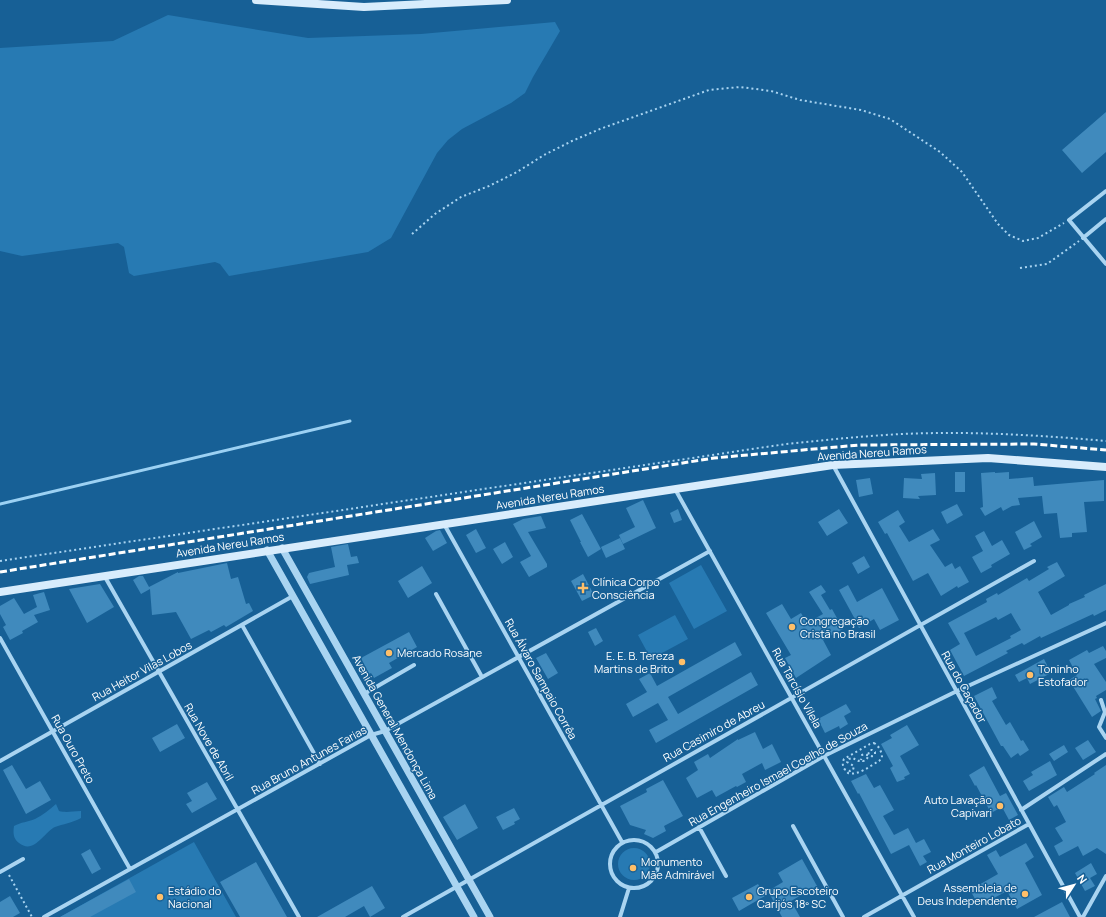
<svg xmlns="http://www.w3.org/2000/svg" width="1106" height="917" font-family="Manrope,sans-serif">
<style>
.green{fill:#277ab3}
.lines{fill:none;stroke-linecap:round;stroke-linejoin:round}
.stream{stroke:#9cd1f3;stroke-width:3}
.building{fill:#408abd;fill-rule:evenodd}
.path{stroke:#a9d4f1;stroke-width:2;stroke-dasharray:2 3;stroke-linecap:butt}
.minor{stroke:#a9d4f1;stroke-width:4}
.tertiary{stroke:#a9d4f1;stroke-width:7}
.secondary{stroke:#d8ecfc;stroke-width:8}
.rail{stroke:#fff;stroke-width:3;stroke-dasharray:7 3;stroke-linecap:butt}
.poi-dot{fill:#ffbf69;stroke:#176096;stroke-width:1.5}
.labels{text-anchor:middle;stroke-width:3;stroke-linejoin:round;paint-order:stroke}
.street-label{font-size:11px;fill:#fff;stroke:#176096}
.poi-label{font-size:11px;fill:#fff;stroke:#176096;text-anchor:start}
</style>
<rect width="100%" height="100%" fill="#176096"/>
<path class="green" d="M168,15L308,38L421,34L555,22L560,31L533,77L525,93L511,103L462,129L448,140L437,153L391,238L368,252L229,276L220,264L215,262L134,276L129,273L124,247L118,243L22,256L0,251V48L113,41Z
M701,565L727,611L694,629L669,583Z
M675,615L688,639L651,659L638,635Z
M56,804L59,811C67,813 72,811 81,811V818C72,823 63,824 55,827C44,832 34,855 19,843C13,839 13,832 14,826C21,822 28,822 35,819C43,815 50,809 56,804Z
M194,842L236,917H60Z
M618 864a16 16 0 1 1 32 0a16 16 0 1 1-32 0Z"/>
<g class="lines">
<path class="stream" d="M0,504L350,421"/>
</g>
<path class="building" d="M1106,112V152L1082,173L1062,150Z
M955,472H965V492H955Z
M995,472V473L1009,472V479L1033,477L1034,486L1104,480V501L1084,502L1087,532L1072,533V537L1060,538L1057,513L1044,514L1042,496L1018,498L1020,505L1012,506L1003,511L1001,507L985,516L980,508L983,507L981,473Z
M935,473L936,495L918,496L920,499L903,498L904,478L922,479L921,474Z
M870,478L873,494L859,497L856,480Z
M643,500L656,528L623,544L619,535L635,527L626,508Z
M957,504L963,515L947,524L941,512Z
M678,509L682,520L674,523L670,513Z
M839,509L848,523L827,536L818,522Z
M898,510L905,522L899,526L909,542L933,529L940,540L930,545L945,567L952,563L955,569L960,566L969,582L958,588L957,586L941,596L928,573L913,581L887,533L885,534L878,522Z
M582,514L601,549L588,557L580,542H581L570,520Z
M541,516L546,528L528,532L547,564V567L529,577L520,562L531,556L513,524L523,519Z
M1034,521L1042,537L1030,544L1032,546L1024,550L1015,532Z
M476,529L486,548L476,553L466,535Z
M440,530L447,543L433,551L425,538L436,531Z
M984,531L992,546L1002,540L1010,554L991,565L992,567L981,573L972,557L983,551L975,536Z
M620,538L625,549L606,558L601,547Z
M505,542L513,557L502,564L493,549Z
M348,544L351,557L357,556L359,563L347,565L349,575L310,584L307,577L309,573L335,567L331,547Z
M864,556L870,567L858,574L852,563Z
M1057,562L1065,576L1038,592L1051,615L1069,605V604L1085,597L1084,595L1106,584V610L1094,616L1093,614L1041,638L1040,636L1024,645L1022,643L1006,651L1008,653L964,676L950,650L960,644L948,623L987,602L986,599L997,593L998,595L1027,578L1029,581L1049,569L1047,567ZM1011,613L1021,630L1010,636L1011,638L976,656L964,633L996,617L998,620Z
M227,563L231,579L238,577L246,604L249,603L253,611L226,627L224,625L211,632L209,630L191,639L176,612L152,615L150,589L141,594L133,580L139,576H143L149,587L178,572V573Z
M422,566L432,583L408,598L398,581Z
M583,574L594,595L582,601L571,581Z
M100,584L114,607L87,623L69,589Z
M821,585L826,592L821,595L830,610L832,609L843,629L823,640L831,655L796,678L785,658L791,655L766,613L782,604L791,619L801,613L807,623L823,614L809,592Z
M848,585L857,602L882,588L899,620L880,630L874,619L859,628L855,622L856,621L839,590Z
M44,592L50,610L34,615L38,622L22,631L23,633L10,640L3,627L6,625L0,614V606L14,598L24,614L37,607L33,595Z
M596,628L603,641L595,646L588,632Z
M409,632L417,647L389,663L392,668L374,678L371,673L369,674L361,658Z
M735,642L742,655L668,697L678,714L751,672L758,685L656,743L649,730L668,720L658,703L633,717L626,704L647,692L639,679L650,673L657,686Z
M1103,646L1106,651V658L1094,664L1106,682V690L1096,696L1097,698L1095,699L1101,711L1092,717L1069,680L1077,675L1069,660L1087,650L1089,653Z
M546,653L558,673L548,679L536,658Z
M1044,659L1051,673L1030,684L1027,678L1019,682L1015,675Z
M992,687L997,698L992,701L1006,725L1010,722L1021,741L1023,740L1029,750L1020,756L1018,753L1011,758L1003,746H1001L974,696Z
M846,704L851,712L844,716L848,724L840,729L839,726L825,733L818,719Z
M177,724L185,738L160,752L152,738Z
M907,725L919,745L900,756L910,774L904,777L905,779L897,782L890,768L893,766L881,744L892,738L890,735Z
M755,732L763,749L772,744L781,762L765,770L762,763L742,774L746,782L737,787L736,786L716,797L712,790L697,798L686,778L698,770L694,762L708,754L710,758L738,739V740Z
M1088,740L1096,752L1083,760L1075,748Z
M1064,745L1068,752L1054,761L1049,754Z
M1050,761L1057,775L1029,791L1023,781L1033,775L1031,772Z
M12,765L26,789L40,781L51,800L26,814L3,770Z
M1106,765V854L1097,848L1083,856L1078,846L1059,856L1054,846L1063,841L1055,828L1066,822L1057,805L1054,807L1048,797L1064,787L1067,792L1095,774L1094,773Z
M984,766L1000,796L1006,793L1018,815L1009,820L1002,807L991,813L976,785L975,786L969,775Z
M866,774L874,788L880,785L894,810L883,816L894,835L908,828L916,843L924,839L931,852L923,856L927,862L920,866L909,845L891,854L859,793L858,794L851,781Z
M663,780L683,816L664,826L666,831L653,838L644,834L646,830L630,825L620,806L647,792L646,789Z
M207,782L217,799L192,813L186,804L192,801L187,793Z
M465,804L478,828L457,840L443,817Z
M514,808L520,819L514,822L515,824L503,830L496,817Z
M1026,843L1034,857L1025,863L1042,895L1017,909L1007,891L979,906L970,890L998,874L987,855L996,850L1000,857Z
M90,849L101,869L92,874L81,854Z
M802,859L817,886L791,901L800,917H782L768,891L783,882L778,873Z
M256,862L287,917H240L220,882Z
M1091,863L1097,874L1090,878L1095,886L1085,891L1075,873Z
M129,879L136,892L90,917H60Z
M758,884L765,896L739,911L732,898Z
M372,886L385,908L370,917L364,906L345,917H317Z
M10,896L20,913L13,917H0V902Z
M1062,902L1070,917H1034Z"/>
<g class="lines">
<path class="path" d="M412,234L435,214L461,197L489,186L517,172L544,155L572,141L600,129L709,90L740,87L771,91L800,100L861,110L890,119L940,152L962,172L998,224L1009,235L1023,241L1038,238L1064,223
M1020,268L1047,264L1079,241
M0,561L786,444C825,440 863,436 902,434C970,431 1038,435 1106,441
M874,743C879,746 882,752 882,758L879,761C870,766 858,776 848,773C844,769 841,765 844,759L870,744Z
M844,769L850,771L853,770L854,766L847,762L849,759L853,758L858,761L861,760L863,761C869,760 867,755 870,750H872L875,752V754L873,756C869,757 866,753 862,755L861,760
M9,875L32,917"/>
<path class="minor" d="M1106,191L1069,220L1106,264
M1083,238L1106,219
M833,465L1080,917
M675,489L914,917
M444,524L622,842
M105,577L299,917
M436,594L482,677
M242,625L320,764
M0,638L130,869
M364,694L414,665
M1101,700L1105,712L1099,727L1106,738
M0,761L293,596
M1021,810L1106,754
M793,826L843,917
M699,827L726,876
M610 864a24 24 0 1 1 48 0a24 24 0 1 1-48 0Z
M656,852L824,756L957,691L1106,623
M0,872L23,859
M44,917L371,735L385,731L710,551
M403,917L1034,561
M620,917L629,888
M864,917L1029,824
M1083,917L1106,876"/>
<path class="tertiary" d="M282,548L490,917
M267,550L474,917"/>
<path class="secondary" d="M256,0L364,7L507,0
M0,592L833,465L988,458L1106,467"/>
<path class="rail" d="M0,572L714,458L859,445L1034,444L1106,450"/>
</g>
<g class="poi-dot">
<path d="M581 582h4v4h4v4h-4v4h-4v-4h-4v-4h4z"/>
<circle cx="792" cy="627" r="4"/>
<circle cx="389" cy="653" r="4"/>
<circle cx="682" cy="662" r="4"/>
<circle cx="1030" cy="675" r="4"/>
<circle cx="1000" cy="806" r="4"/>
<circle cx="633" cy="868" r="4"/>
<circle cx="1025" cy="894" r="4"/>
<circle cx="160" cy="897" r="4"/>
<circle cx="749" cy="897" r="4"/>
</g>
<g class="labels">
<g class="street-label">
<text transform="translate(872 453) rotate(-4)" y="4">Avenida Nereu Ramos</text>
<text transform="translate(550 497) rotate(-9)" y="4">Avenida Nereu Ramos</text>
<text transform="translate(230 545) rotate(-9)" y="4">Avenida Nereu Ramos</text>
<text transform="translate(142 671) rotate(-29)" y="4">Rua Heitor Vilas Lobos</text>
<text transform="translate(541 679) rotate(61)" y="4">Rua Álvaro Sampaio Corrêa</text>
<text transform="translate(964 687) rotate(61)" y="4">Rua do Caçador</text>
<text transform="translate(797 688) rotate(61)" y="4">Rua Tarcísio Vilela</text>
<text transform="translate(395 727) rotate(61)" y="4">Avenida General Mendonça Lima</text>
<text transform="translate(714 731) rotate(-29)" y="4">Rua Casimiro de Abreu</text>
<text transform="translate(209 742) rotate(60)" y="4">Rua Nove de Abril</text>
<text transform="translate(73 749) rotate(61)" y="4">Rua Ouro Preto</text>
<text transform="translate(309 760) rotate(-29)" y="4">Rua Bruno Antunes Farias</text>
<text transform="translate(778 774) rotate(-29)" y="4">Rua Engenheiro Ismael Coelho de Souza</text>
<text transform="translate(974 845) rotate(-29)" y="4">Rua Monteiro Lobato</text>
</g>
<g class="poi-label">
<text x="592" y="586">Clínica Corpo<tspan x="592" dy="13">Consciência</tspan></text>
<text x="800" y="625">Congregação<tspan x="800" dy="13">Cristã no Brasil</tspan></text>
<text x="397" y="657">Mercado Rosane</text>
<text x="674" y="660" text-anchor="end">E. E. B. Tereza<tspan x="674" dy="13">Martins de Brito</tspan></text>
<text x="1038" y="673">Toninho<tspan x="1038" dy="13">Estofador</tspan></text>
<text x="992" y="804" text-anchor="end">Auto Lavação<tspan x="992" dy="13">Capivari</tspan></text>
<text x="641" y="866">Monumento<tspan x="641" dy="13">Mãe Admirável</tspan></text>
<text x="1017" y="892" text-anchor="end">Assembleia de<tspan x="1017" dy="13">Deus Independente</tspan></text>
<text x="168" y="895">Estádio do<tspan x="168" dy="13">Nacional</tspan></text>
<text x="757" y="895">Grupo Escoteiro<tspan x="757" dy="13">Carijós 18º SC</tspan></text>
</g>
</g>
<g transform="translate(1074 885) rotate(54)" stroke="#176096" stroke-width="3" paint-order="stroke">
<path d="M0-3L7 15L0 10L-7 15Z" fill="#ffffff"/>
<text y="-6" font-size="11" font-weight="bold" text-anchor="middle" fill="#ffffff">N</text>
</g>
</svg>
